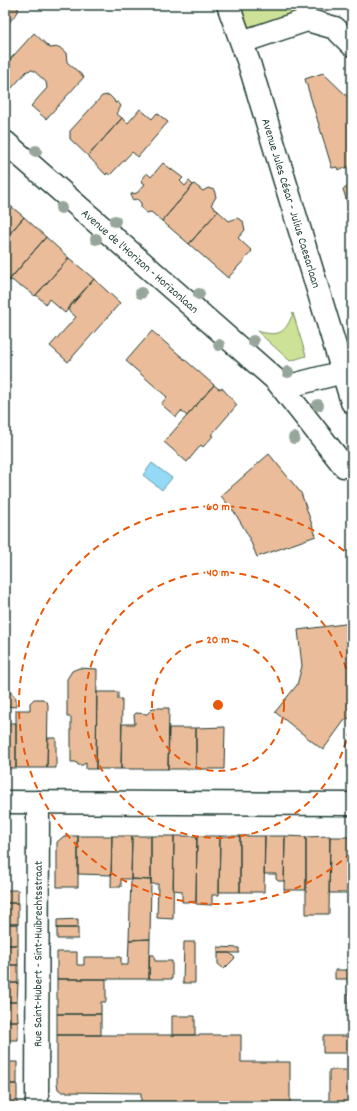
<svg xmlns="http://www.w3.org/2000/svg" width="357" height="1111" font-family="Dekko,sans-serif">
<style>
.green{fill:#cde296;stroke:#769065}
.water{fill:#94daf6;stroke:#659ba8}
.building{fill:#eabc9a;stroke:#1f3d34}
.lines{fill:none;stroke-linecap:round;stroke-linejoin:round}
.street-casing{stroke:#1f3d34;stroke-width:25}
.secondary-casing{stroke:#1f3d34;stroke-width:25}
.street{stroke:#fff;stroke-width:22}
.secondary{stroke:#fff;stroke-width:22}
.tree{fill:#97a69a}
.ring{fill:none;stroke:#e8590c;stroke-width:2;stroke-dasharray:7 5}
.labels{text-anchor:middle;stroke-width:3.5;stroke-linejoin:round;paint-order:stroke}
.street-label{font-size:12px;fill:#1f3d34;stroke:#fff}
.centre{fill:#e8590c;stroke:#fff;stroke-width:2}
.ring-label{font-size:12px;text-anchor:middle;font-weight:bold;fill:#e8590c;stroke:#fff;stroke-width:3.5;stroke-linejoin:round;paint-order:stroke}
</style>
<rect width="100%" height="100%" fill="#fff"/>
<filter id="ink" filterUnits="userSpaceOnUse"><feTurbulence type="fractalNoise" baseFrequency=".025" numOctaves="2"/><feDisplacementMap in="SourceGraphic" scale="8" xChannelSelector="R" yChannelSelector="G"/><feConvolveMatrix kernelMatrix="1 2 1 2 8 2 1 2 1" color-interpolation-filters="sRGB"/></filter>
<g filter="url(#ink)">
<path class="green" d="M240,5H297V14L250,31Z
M293,313L306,356L290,361L257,331C279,337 285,334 293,313Z"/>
<path class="water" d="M152,463L172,478L162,490L143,475Z"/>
<path class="building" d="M5,5H18V12L5,27Z
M34,33L50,48L59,47L66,53L67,62L84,77L46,119L31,106L47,88L46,82L33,70L27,71L11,89L5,83V65Z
M323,73L352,101V166L338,170L337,167L332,168L305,79Z
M109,95L114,100L115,103L118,102L121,106L117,114L122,118L88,156L70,139V131L102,96Z
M140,109L152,119L157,113L168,122L138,157L132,152L110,175L107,173L106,175L88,156L122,118L128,123Z
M163,163L183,178L180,181L185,186L189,181L193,185L162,221L151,212L147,213L141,208V203L137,199L132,200L131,194L137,193L145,184L141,181L147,173L151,177Z
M194,184L203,191L208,188L214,190L216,197L211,205L218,211L189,244L162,221Z
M352,186V219L343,189Z
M7,203L24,217L5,239V205Z
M218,211L229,221L237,218L243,221L245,230L238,238L252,251L228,278L189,244Z
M24,217L46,237L6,284L5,239Z
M46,237L69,258L35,296L22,286H19L12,280L11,281L9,280Z
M69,258L94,279L65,313L49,299L46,304L36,295Z
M94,279L120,303L68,362L50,346L76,317L67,309Z
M152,331L214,385L187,416L181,411L176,417L161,404L167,397L126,361Z
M214,385L219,389L222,388L237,405L211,435L213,436L203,447L201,445L187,462L164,442Z
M269,454L301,493L316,536L257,557L248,535L235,513L221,496Z
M352,623V716L344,721L323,750L275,712L297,685L302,666L298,630Z
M79,668L97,669L96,769H86V762L83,765H78L76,762H71V717H67V679L72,671Z
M5,692L12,693L16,698V707L5,706Z
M97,692H118V699H122L121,769H96Z
M34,699H43L48,704L47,768H16V710H30V703Z
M153,708H169L168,769H121L122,724H135L134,715L136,713L147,714Z
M5,723H16V768H5Z
M225,727L224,769H196V728Z
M169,728H196V769H168Z
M48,738H56V768H47Z
M64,836H78V887H57V842Z
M78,836H112L111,875L78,874Z
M112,836H132L131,879H121V887H111Z
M132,836H151V880L131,879Z
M151,836H174L173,919L157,918L158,884H151Z
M174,836H197L196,902H182V891L173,890Z
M197,836H220L219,895H212V905L196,904Z
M220,836H240V892H219Z
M240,836H265L264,892H240Z
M265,836H285L284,881H278L276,879V874H264Z
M285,836L306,837V890H284Z
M330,836L329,914H306V837Z
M330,837H352V893H329Z
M131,879L151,880L150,939L129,940Z
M5,890H18V903H5Z
M5,903H18V924H5Z
M78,919V928H57V920Z
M5,924H18V945H5Z
M57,928H78V939H57Z
M150,939L149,979H57V952H77V965H84V957H121V965H128L129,940Z
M184,942H195V983H183Z
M5,945H18V965H5Z
M218,947L239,948V953H218Z
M218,953H230L235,958L224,969L218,964Z
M149,955H154L155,961H172V979H149Z
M5,965H18V983H5Z
M335,970H350V979H335Z
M57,979H106V1002H101V1014H57Z
M5,983H18L17,1002H5Z
M348,994H352V1002H348Z
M5,1002H17L18,1021H5Z
M57,1014H101V1035H57Z
M172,1016H195V1035H172Z
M5,1021H18V1040H5Z
M57,1035H241V1062H290V1106H141V1093L62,1092L58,1089L57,1083Z
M323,1036H352V1053H323Z
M5,1062H17V1084H5Z
M329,1070H351V1106H329Z
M5,1084H17V1106H5Z"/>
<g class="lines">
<g class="street-casing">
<g id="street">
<path d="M242,42L307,20L335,28L352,45"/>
<path id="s1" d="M5,142L276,380L289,386L343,372"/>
<path d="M276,380L344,466L352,464"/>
<path id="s2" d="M37,1106L38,802"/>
</g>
</g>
<g class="secondary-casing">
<g id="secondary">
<path id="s3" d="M228,5L249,63L352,402"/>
<path d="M5,802L352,804"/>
</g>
</g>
<use href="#street" class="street"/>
<use href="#secondary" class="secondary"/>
</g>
<g class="tree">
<circle cx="36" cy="151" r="6"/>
<circle cx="61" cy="208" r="6"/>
<circle cx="115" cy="221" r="6"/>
<circle cx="96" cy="239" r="6"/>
<circle cx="141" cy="293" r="6"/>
<circle cx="199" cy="294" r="6"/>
<circle cx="253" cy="341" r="6"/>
<circle cx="219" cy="345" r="6"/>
<circle cx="288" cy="372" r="6"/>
<circle cx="318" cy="405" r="6"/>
<circle cx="294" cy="438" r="6"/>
</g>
</g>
<g class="ring">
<circle cx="218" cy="705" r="66"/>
<circle cx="218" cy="705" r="133"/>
<path d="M351 853A199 199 0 1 1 351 557"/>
</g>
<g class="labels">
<g class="street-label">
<text dy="4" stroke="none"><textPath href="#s3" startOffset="208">Avenue Jules César - Julius Caesarlaan</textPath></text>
<text dy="4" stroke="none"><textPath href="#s1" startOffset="180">Avenue de l'Horizon - Horizonlaan</textPath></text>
<text dy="4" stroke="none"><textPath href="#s2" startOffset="152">Rue Saint-Hubert - Sint-Huibrechtsstraat</textPath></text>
</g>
</g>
<circle cx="218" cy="705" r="6" class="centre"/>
<g class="ring-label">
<text x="218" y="510">60 m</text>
<text x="218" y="576">40 m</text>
<text x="218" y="643">20 m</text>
</g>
<rect width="357" height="1111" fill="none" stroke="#fff" stroke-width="20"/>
<rect x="10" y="10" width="337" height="1091" fill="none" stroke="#1f3d34" stroke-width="1.5" filter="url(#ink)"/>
</svg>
